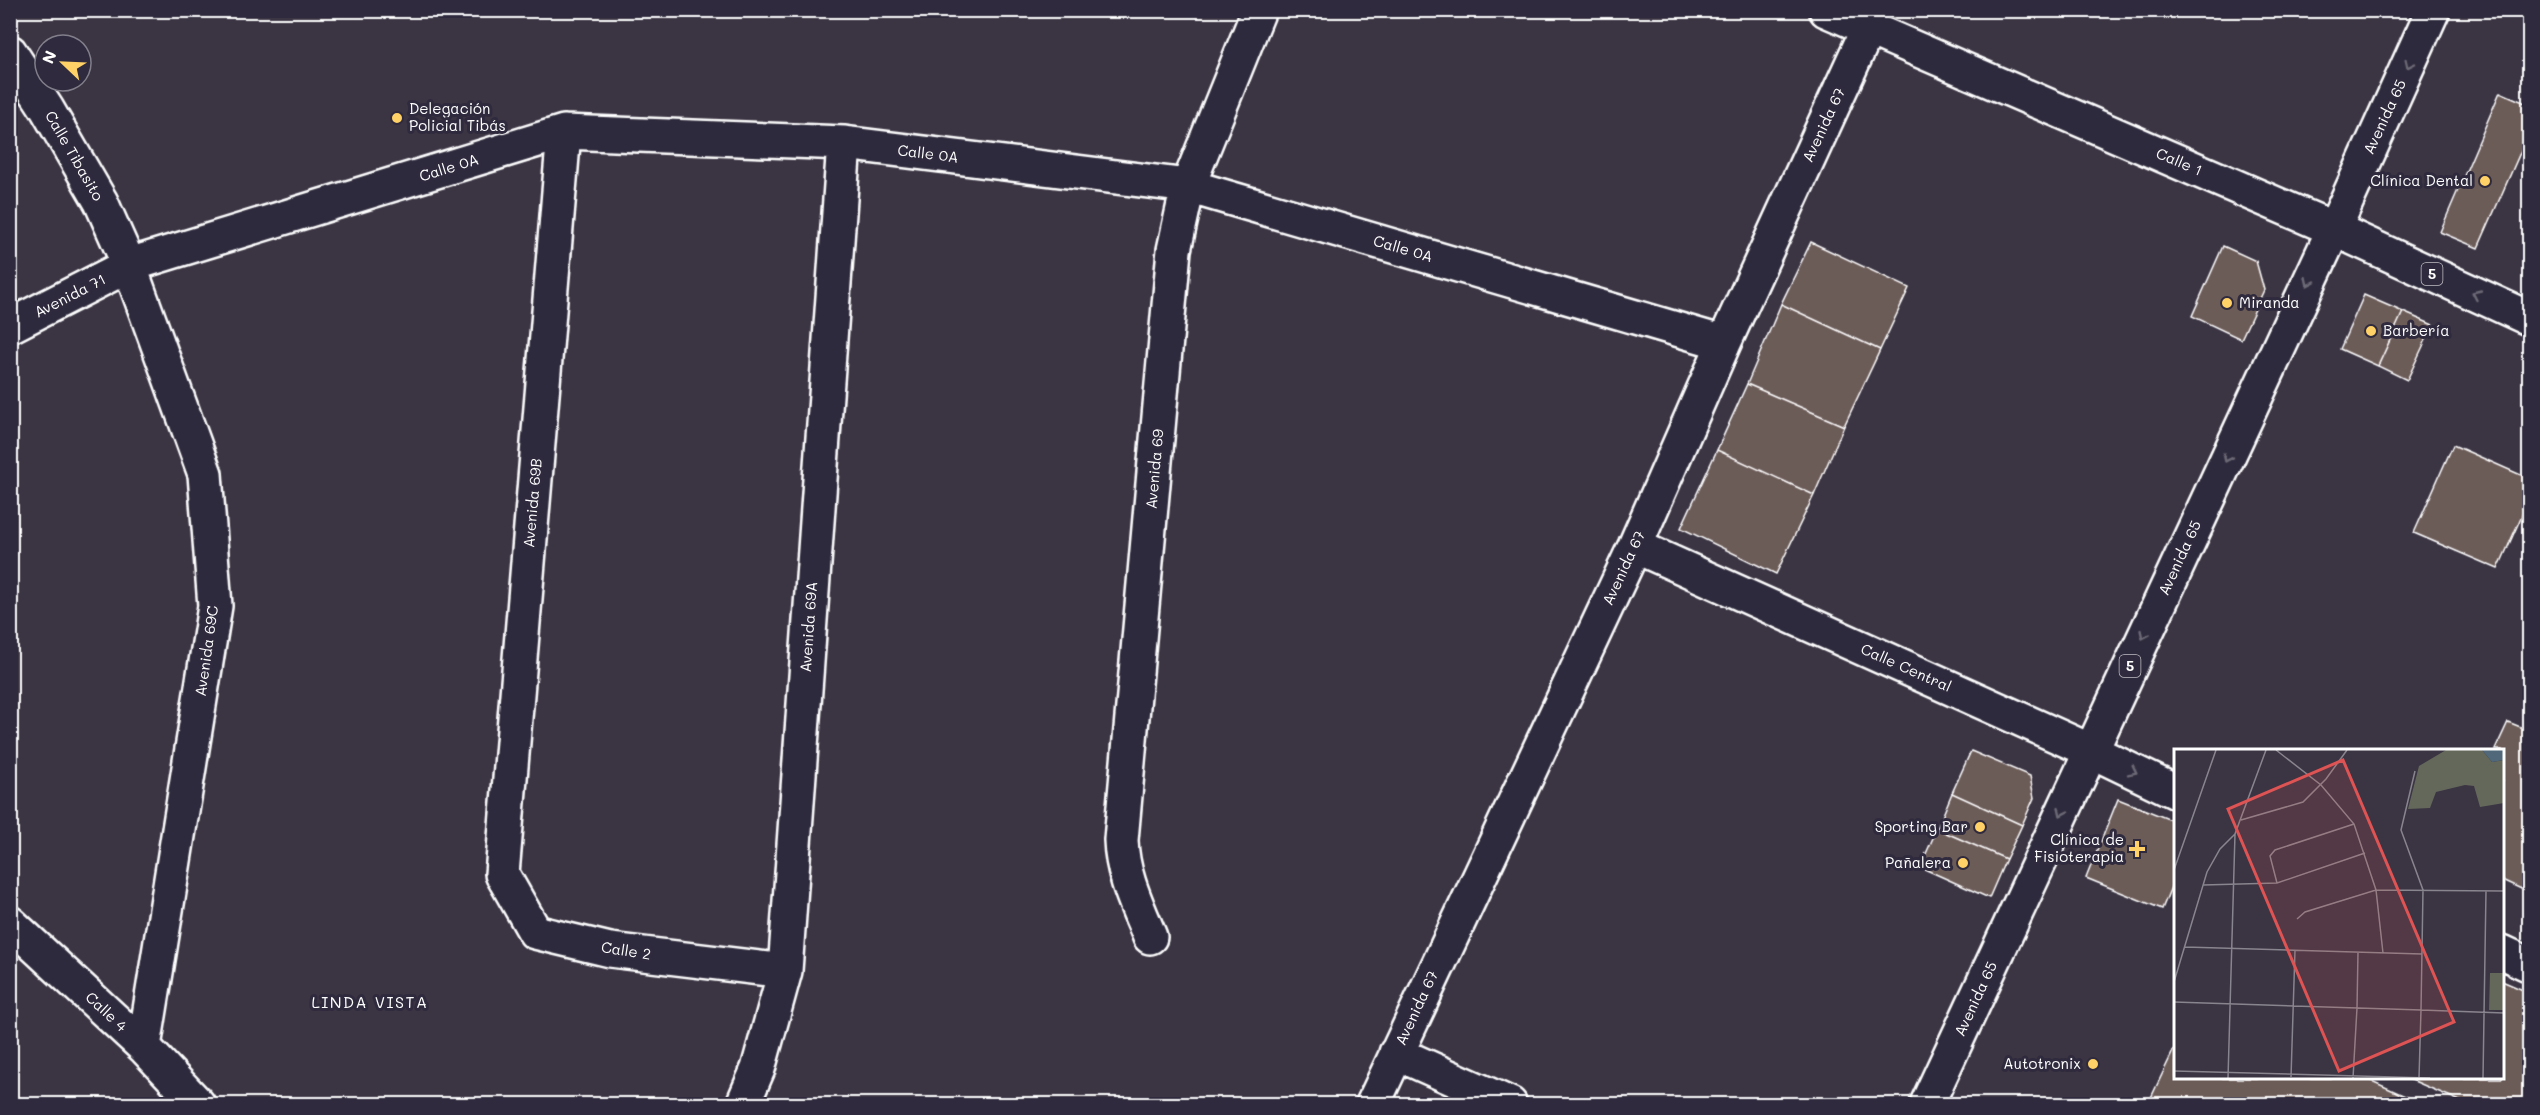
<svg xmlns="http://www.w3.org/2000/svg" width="2540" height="1115" font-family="Mali,sans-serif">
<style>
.building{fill:#6c5b59;stroke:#fff;stroke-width:1.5}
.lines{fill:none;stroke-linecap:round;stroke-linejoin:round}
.minor-casing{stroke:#fff;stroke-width:38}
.major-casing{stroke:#fff;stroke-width:38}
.minor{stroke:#2f2a3d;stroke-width:33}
.major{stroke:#2f2a3d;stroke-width:33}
.oneway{stroke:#6d6a77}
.poi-dot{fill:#ffd166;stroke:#2f2a3d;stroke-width:2}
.labels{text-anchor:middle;stroke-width:6;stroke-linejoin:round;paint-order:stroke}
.shield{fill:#2f2a3d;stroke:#c1bfc5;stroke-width:1.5}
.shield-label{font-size:14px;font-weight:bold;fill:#fff}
.poi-label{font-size:15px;fill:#fff;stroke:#2f2a3d;text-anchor:end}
.street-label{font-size:15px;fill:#fff;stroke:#2f2a3d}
.neighbourhood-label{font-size:16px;letter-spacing:1.5px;fill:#fff;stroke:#2f2a3d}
.inset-road{fill:none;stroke:#89858e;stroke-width:1.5}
.view{fill:#de5353;fill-opacity:0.15;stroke:#de5353;stroke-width:3}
.inset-edge{fill:none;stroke:#fff;stroke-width:3}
</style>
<rect width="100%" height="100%" fill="#3b3443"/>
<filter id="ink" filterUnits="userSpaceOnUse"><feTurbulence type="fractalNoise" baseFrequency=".0167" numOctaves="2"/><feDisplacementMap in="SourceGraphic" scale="12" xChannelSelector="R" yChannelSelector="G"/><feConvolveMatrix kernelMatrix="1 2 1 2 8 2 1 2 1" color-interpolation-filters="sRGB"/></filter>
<g filter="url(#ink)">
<path class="building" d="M2500,92L2530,105V130L2478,248L2440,232Z
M1811,242L1909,288L1880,350L1781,304Z
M2223,246L2256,261L2264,290L2241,339L2192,316Z
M2364,295L2403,312L2378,366L2340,349Z
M1781,304L1880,350L1844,426L1747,384Z
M2403,312L2433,325L2407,380L2378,366Z
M1747,384L1844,426L1814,495L1717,450Z
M2453,445L2530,479V497L2498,569L2414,533Z
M1717,450L1814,495L1776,574L1681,528Z
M2508,722L2528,730L2530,727V893L2502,880V750H2495Z
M1971,751L2030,776L2034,798L2022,825L1952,793Z
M1952,793L2022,825L2006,859L1937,829Z
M2118,799L2176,822V875L2162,909L2086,878Z
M1937,829L2006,859L1989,898L1920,867Z
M2502,981L2530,993V1093L2524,1104H2467L2407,1078H2502Z
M2176,1045V1078H2365L2423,1104H2148Z"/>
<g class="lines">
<g class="minor-casing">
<path id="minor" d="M1826,10L2334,229L2433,10
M10,52L47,109L101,202L129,265L205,474L215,606L144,1047
M564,132L502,874L535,932L610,950L785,971
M10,326L129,265L564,132L844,143L1188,186L1724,343
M1635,546L2091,751
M10,923L144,1047L198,1104
M1150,937C1137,905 1122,875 1121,840L1174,250L1188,186L1259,10
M1396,1053L1510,1104
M743,1104L758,1069L785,971L844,143
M1373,1104L1635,546L1724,343L1868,29"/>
</g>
<g class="major-casing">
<path id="major" d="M2091,751L2176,792
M2502,952L2530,965
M1927,1104L2334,229L2530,319"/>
</g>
<use href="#minor" class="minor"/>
<use href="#major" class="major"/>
</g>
<defs><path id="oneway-chevron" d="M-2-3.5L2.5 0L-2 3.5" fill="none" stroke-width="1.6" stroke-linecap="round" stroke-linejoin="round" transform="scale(1.5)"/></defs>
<g class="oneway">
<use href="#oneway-chevron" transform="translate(2409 64) rotate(115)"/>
<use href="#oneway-chevron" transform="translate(2309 282) rotate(115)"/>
<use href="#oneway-chevron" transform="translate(2476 294) rotate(-155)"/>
<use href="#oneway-chevron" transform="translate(2227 458) rotate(115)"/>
<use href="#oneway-chevron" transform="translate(2144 635) rotate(115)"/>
<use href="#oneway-chevron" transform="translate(2133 771) rotate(26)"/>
<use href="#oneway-chevron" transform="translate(2062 812) rotate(115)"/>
</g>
</g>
<g class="poi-dot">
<circle cx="397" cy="118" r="6"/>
<circle cx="2485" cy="181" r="6"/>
<circle cx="2227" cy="303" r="6"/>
<circle cx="2371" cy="331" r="6"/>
<circle cx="1980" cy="827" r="6"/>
<path d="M2134 840h6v6h6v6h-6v6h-6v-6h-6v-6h6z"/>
<circle cx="1963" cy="863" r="6"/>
<circle cx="2093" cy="1064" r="6"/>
</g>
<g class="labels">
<g class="shield">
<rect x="2421.5" y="263" width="21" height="22" rx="4.5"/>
<rect x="2119.5" y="655" width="21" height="22" rx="4.5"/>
</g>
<g class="shield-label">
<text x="2432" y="279">5</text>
<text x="2130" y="671">5</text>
</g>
<g class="poi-label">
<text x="409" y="114" text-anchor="start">Delegación<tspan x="409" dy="17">Policial Tibás</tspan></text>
<text x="2473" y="186">Clínica Dental</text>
<text x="2239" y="308" text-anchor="start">Miranda</text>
<text x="2383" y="336" text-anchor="start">Barbería</text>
<text x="1968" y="832">Sporting Bar</text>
<text x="2124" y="845">Clínica de<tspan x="2124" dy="17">Fisioterapia</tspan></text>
<text x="1951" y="868">Pañalera</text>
<text x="2081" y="1069">Autotronix</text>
</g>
<g class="street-label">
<text transform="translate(2385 117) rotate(-65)" y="5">Avenida 65</text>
<text transform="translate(1824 125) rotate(-65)" y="5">Avenida 67</text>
<text transform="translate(928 154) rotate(7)" y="5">Calle 0A</text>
<text transform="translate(74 156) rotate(60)" y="5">Calle Tibasito</text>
<text transform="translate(2179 162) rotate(23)" y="5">Calle 1</text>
<text transform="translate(449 168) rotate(-17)" y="5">Calle 0A</text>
<text transform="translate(1403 249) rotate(16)" y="5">Calle 0A</text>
<text transform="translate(70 296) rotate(-27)" y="5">Avenida 71</text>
<text transform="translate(1155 469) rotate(-85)" y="5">Avenida 69</text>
<text transform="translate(533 503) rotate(-85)" y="5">Avenida 69B</text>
<text transform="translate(2180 558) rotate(-65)" y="5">Avenida 65</text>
<text transform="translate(1624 568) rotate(-65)" y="5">Avenida 67</text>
<text transform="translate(809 627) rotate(-86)" y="5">Avenida 69A</text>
<text transform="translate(207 651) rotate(-82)" y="5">Avenida 69C</text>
<text transform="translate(1906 668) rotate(24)" y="5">Calle Central</text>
<text transform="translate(626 951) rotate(9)" y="5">Calle 2</text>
<text transform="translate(1976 999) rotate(-65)" y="5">Avenida 65</text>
<text transform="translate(1417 1008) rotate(-65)" y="5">Avenida 67</text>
<text transform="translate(106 1012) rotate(43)" y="5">Calle 4</text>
</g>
<g class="neighbourhood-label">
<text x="370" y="1008">LINDA VISTA</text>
</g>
</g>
<g transform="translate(2174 749)">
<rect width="330" height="330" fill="#3b3443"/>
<path d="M272,1H308L318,13L330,11V54L306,58L300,37L291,36L262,43L256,59L234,60L245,17ZM316,224H330V261H315Z" fill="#64685b"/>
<path d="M308,1H330V11L318,13Z" fill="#506879"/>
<path class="inset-road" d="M102,1L147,36L180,75L202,141L209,204M241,22L227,81L249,141L247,261L330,264M67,71L129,53L152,30L173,1M0,121L42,1M103,134L96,107L101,101L180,75M29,136L103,134L191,104M123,170L131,163L202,141L330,142M11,198L248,205M0,233L33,123L46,100L61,85M0,253L247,261L245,329M183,259L184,203M0,322L256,329M117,328L121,201M54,329L61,85L92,1M179,329L183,259M309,329L312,142"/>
<path class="view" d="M169,11L280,273L165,322L54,60Z"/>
<rect width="330" height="330" class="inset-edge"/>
</g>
<rect width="2540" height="1115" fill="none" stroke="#2f2a3d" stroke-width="36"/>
<rect x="18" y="18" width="2504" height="1079" fill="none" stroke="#fff" stroke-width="2" filter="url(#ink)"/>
<g transform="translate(63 63) rotate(293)"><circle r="28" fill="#2f2a3d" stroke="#827f8b" stroke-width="1.5"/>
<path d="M0-4.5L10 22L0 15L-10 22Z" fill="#ffd166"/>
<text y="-9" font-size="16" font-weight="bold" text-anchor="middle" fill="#ffffff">N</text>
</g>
</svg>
